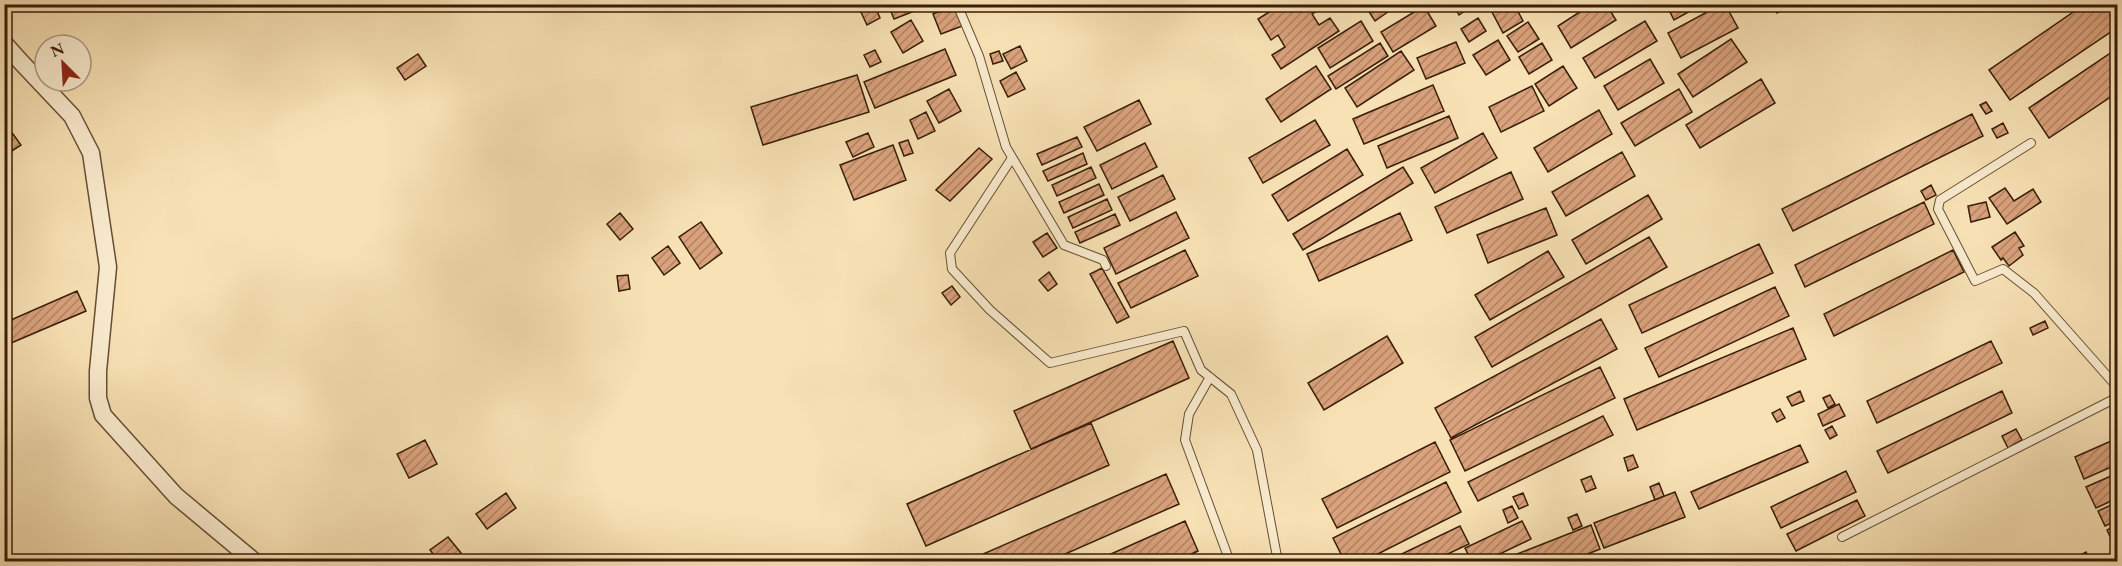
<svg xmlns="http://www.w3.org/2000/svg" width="2122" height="566" font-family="'EB Garamond',serif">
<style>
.building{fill:url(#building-hatch);stroke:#371d0a;stroke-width:1.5}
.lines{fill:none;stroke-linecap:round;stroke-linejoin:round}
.lane-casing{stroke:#674e35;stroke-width:10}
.street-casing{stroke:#674e35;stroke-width:19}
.lane{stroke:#faeccf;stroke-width:8}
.street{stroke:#faeccf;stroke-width:16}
</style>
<defs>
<pattern id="building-hatch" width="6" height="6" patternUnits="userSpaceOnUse" patternTransform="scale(1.5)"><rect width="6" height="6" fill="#daa27c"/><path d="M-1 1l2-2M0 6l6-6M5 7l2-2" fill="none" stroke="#b28364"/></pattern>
</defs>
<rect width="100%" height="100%" fill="#f8e2b5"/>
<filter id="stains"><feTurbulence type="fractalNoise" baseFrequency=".00333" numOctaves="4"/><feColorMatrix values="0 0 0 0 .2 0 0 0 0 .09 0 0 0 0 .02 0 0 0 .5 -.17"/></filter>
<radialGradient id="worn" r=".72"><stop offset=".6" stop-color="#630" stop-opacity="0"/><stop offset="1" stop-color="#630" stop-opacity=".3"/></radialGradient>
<path class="building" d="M871,4H874L880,18L867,25L860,10Z
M888,4H915L917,10L894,19Z
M1282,4H1328L1312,14L1319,25L1330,18L1339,31L1281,69L1272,55L1285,47L1278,35L1271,40L1258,19Z
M1364,4H1399L1375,21Z
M1453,4H1475L1459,15Z
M1506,4H1514L1523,21L1503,33L1492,12Z
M1592,4H1606L1616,20L1571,48L1558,26Z
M1666,4H1703L1674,20Z
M1722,4H1725L1738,28L1681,58L1668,33Z
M1772,4H1793L1777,13Z
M2085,4H2118V27L2010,100L1989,70Z
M954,6L962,26L941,34L933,14Z
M1424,6L1436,26L1393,52L1381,32Z
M1478,18L1486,31L1469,42L1461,29Z
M911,20L923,41L903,53L891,32Z
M1361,21L1373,41L1330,68L1318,48Z
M1645,21L1657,41L1595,78L1583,58Z
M1528,22L1539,39L1518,52L1507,36Z
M1731,39L1747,62L1693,97L1678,74Z
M1498,40L1510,60L1486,75L1473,55Z
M1456,42L1465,63L1426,79L1417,58Z
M1380,43L1388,56L1336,89L1328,76Z
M1542,43L1552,60L1529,74L1519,57Z
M1020,46L1027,61L1011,69L1003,54Z
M2118,48V92L2049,138L2029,108Z
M945,49L956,75L875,108L864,82Z
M875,50L881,62L870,67L864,55Z
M999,51L1003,61L993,64L990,54Z
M1401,51L1414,70L1357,107L1345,88Z
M418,54L426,66L405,80L397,68Z
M1650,59L1664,83L1618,110L1604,86Z
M1316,66L1331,89L1281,122L1266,99Z
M1563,66L1577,88L1549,106L1535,84Z
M1016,72L1025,89L1008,97L1000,81Z
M857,75L869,112L763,145L751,107Z
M1761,79L1775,103L1700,148L1686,125Z
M1433,85L1444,111L1364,144L1353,119Z
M1532,86L1544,111L1501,132L1489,107Z
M949,89L961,111L939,123L927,101Z
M1679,89L1692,112L1635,146L1621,123Z
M1139,100L1151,124L1097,151L1084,127Z
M1986,102L1992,111L1986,114L1980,105Z
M1599,110L1612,134L1548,172L1534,148Z
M926,112L935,131L918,139L910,120Z
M1972,114L1983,136L1793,231L1782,209Z
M1449,116L1458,138L1387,168L1378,146Z
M1315,120L1330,145L1263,183L1249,158Z
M2003,123L2008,133L1997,138L1992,129Z
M10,130L21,145L4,156V134Z
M868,133L874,147L853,157L846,142Z
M1483,133L1497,158L1435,193L1421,168Z
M1077,137L1082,147L1042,165L1037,154Z
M908,140L913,153L904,156L899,143Z
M1145,143L1157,167L1112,189L1100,165Z
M893,145L906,180L854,200L840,165Z
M979,148L992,159L950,201L936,190Z
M1347,149L1363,175L1288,221L1272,195Z
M1622,152L1635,176L1566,216L1552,192Z
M1083,153L1087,164L1048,181L1043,171Z
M1091,167L1096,178L1057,196L1052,185Z
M1403,167L1413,183L1303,250L1293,234Z
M1511,172L1523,199L1447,233L1435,207Z
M1163,175L1175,199L1130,221L1118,197Z
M1099,184L1104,195L1064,213L1059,202Z
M1931,185L1936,195L1926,200L1921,191Z
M2005,188L2014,201L2033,189L2041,202L2007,224L1989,198Z
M1648,195L1662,219L1586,264L1572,240Z
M1107,199L1112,210L1073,228L1068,217Z
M1924,202L1934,224L1805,287L1795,265Z
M1986,202L1990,217L1971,222L1968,206Z
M1546,208L1557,235L1488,263L1477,235Z
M1176,212L1189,238L1116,274L1104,248Z
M620,213L633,229L620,240L607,224Z
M1400,213L1412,240L1319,281L1307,254Z
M1115,214L1120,225L1080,243L1075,232Z
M701,222L722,253L700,269L679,237Z
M2015,232L2024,246L2019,248L2023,255L2009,266L2003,258L2001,260L1992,247Z
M1047,233L1057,248L1043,257L1033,242Z
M1649,237L1667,267L1492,367L1475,337Z
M1759,244L1773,273L1642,333L1629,305Z
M668,246L680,263L664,275L652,258Z
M1185,250L1198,276L1131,308L1118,283Z
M1953,250L1964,272L1834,336L1824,314Z
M1548,251L1564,277L1490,320L1475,295Z
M1102,268L1129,317L1117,323L1090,274Z
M1049,272L1057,284L1048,291L1039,280Z
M628,275L630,289L619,291L617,276Z
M952,286L960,297L951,305L942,293Z
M1775,287L1789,316L1659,377L1645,348Z
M77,291L86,311L4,346V323Z
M1601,319L1617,349L1451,438L1435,408Z
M2045,321L2048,328L2033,335L2030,328Z
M1793,328L1806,359L1637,430L1624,399Z
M1387,336L1403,363L1324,410L1308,383Z
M1173,341L1189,378L1031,449L1014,411Z
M1991,341L2002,363L1877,423L1867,401Z
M1600,367L1615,398L1465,471L1450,440Z
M1800,391L1804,401L1792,406L1787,397Z
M2002,391L2012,413L1888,473L1877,451Z
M1830,395L1835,404L1828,408L1823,398Z
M1839,404L1845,416L1823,426L1818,414Z
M1780,409L1785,418L1777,422L1772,413Z
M1603,416L1613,435L1478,501L1468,482Z
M1091,423L1109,465L926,546L907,504Z
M1832,426L1837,435L1830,439L1825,430Z
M2016,429L2022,440L2008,448L2002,436Z
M2118,438V464L2084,479L2075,457Z
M425,440L437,464L409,478L397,454Z
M1435,442L1450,472L1337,528L1322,499Z
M1800,445L1808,462L1699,509L1691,492Z
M1633,455L1638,467L1628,471L1624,458Z
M1846,471L1856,492L1781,528L1771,507Z
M2118,473V498L2096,508L2086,487Z
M1166,474L1179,504L1047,562H965Z
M1591,476L1596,488L1586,492L1581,480Z
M1446,482L1461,512L1362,562H1345L1333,538Z
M1659,483L1664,496L1655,500L1650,487Z
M1675,492L1685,517L1604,548L1594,523Z
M506,493L516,508L487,529L476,514Z
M1523,493L1528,505L1519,509L1513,497Z
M1857,500L1865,516L1796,551L1787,534Z
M2118,502V520L2105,526L2098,511Z
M1512,506L1518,518L1508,523L1503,510Z
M1577,514L1582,526L1573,530L1568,518Z
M1185,521L1198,551L1174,562H1093Z
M1522,521L1531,539L1483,562H1472L1465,548Z
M2118,524V543L2114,545L2107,530Z
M1591,525L1600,549L1568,562H1509L1507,558Z
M1460,526L1469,544L1431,562H1390L1389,560Z
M448,537L461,553L450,562H439L430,550Z
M2086,552L2091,562H2068Z"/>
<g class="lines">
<g class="lane-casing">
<path id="lane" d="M957,4L979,56L1006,147L1064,245L1103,260L1106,266
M2031,143L1940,200L1938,209L1975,281L2003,269L2034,293L2118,388
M1012,158L950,253L952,269L990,310L1050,363L1184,331L1201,370L1231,394L1257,450L1278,562
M1210,377L1189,414L1185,440L1230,562
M1842,537L2118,397"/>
</g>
<g class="street-casing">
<path id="street" d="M4,43L20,61L72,116L91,153L108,267L98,371V398L103,415L176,496L255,562"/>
</g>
<use href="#lane" class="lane"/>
<use href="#street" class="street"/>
</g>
<rect width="2122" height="566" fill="none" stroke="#f8e2b5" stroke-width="24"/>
<rect x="6" y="6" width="2110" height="554" fill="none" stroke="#371d0a" stroke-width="3"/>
<rect x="12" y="12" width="2098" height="542" fill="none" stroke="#371d0a" stroke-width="1.5"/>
<g transform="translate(63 63) rotate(336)"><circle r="28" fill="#faeccf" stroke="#ac9980" stroke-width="1.5"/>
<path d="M0-4.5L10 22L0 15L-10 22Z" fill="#8f2418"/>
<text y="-9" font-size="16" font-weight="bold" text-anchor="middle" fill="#371d0a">N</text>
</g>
<rect width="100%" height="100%" filter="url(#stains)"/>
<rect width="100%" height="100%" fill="url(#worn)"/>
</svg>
